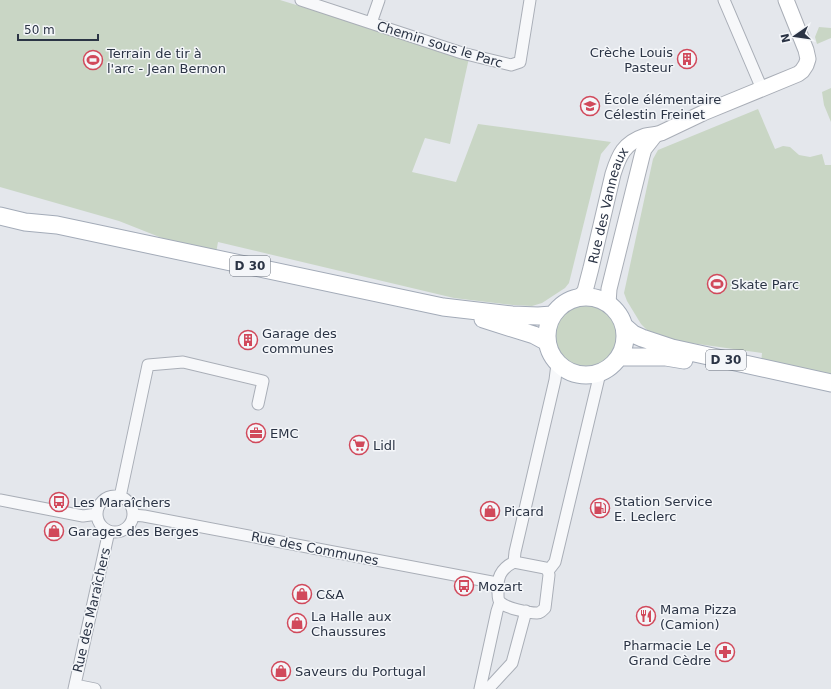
<svg xmlns="http://www.w3.org/2000/svg" width="831" height="689" font-family="'DejaVu Sans',sans-serif">
<style>
.green{fill:#c9d6c5}
.lines{fill:none;stroke-linecap:round;stroke-linejoin:round}
.street-casing{stroke:#a9aeb7;stroke-width:13}
.secondary-casing{stroke:#a9aeb7;stroke-width:17}
.primary-casing{stroke:#a3abb8;stroke-width:19}
.street{stroke:#f7f8fa;stroke-width:11}
.secondary{stroke:#fff;stroke-width:15}
.primary{stroke:#fff;stroke-width:17}
.labels{text-anchor:middle;stroke-width:3;stroke-linejoin:round;paint-order:stroke}
.shield{fill:#f4f6f9;stroke:#676e7b;stroke-width:1}
.shield-label{font-size:12px;font-weight:bold;fill:#2b3445}
.street-label{font-size:13px;fill:#2b3445;stroke:#f4f6f9}
.poi-label{font-size:13px;fill:#2b3445;stroke:#f4f6f9;text-anchor:start}
</style>
<rect width="100%" height="100%" fill="#e4e7ec"/>
<path class="green" d="M0,0H280L469,58L450,144L425,138L412,172L456,182L478,124L611,142L601,154L569,283L565,288L542,303L532,306L513,305L454,298L218,242L215,259L119,221L0,187Z
M819,27L831,28V38L817,44L815,37Z
M831,88V122L824,105L822,92Z
M758,109L775,149L783,146L790,147L799,155L810,157L822,154L825,165H831V389L760,375L762,353L655,338L641,324L627,301L624,293L653,159L658,150Z
M555 337a32 32 0 1 1 64 0a32 32 0 1 1-64 0Z"/>
<g class="lines">
<g class="street-casing">
<path id="street" d="M301,0L462,53L511,65L520,62L530,0
M724,0L762,89
M371,23L379,0
M97 514a18 18 0 1 1 36 0a18 18 0 1 1-36 0Z
M120,497L148,365L183,362L263,381L258,404
M0,500L83,516L97,514
M133,515L144,516L497,583
M514,562L515,552L555,380L557,364
M514,562L545,568L548,571L549,575L545,608C542,611 540,613 537,613C529,613 505,608 500,602C498,600 498,596 498,593C497,578 500,569 514,562Z
M548,571L555,562L600,373
M75,685L95,689
M74,689L109,531
M480,689L497,611L500,602
M488,689L512,663L526,611"/>
</g>
<g class="secondary-casing">
<g id="secondary">
<path id="s1" d="M581,296L585,291L591,268L613,174C619,155 624,143 645,136C650,135 655,135 661,133L703,113L798,74L802,71L806,65L808,59L806,50L786,0"/>
<path d="M608,303L609,289L642,156L644,149L655,135"/>
</g>
</g>
<g class="primary-casing">
<path id="primary" d="M0,216L25,222L57,225L443,307L512,315L538,316L552,315
M547 336a39 39 0 1 1 78 0a39 39 0 1 1-78 0Z
M483,319L534,335L547,342
M625,327L633,334L642,338L672,348L831,383
M620,357H666L684,360"/>
</g>
<use href="#street" class="street"/>
<use href="#secondary" class="secondary"/>
<use href="#primary" class="primary"/>
</g>
<defs>
<g id="building-ring" transform="scale(1)"><circle r="9.5" fill="#f4f6f9" stroke="#d1495b" stroke-width="1.5"/><path d="M-4-6H4V6H1V3H-1V6H-4ZM-2.5-4.3h1.7v1.8h-1.7ZM.8-4.3h1.7v1.8H.8ZM-2.5-1h1.7V.8h-1.7ZM.8-1h1.7V.8H.8Z" fill="#d1495b"/></g>
<g id="stadium-ring" transform="scale(1)"><circle r="9.5" fill="#f4f6f9" stroke="#d1495b" stroke-width="1.5"/><path d="M0-5a6.5 5 0 1 0 0 10a6.5 5 0 1 0 0-10ZM-3.5-1.8h7v3.6h-7Z" fill="#d1495b"/></g>
<g id="school-ring" transform="scale(1)"><circle r="9.5" fill="#f4f6f9" stroke="#d1495b" stroke-width="1.5"/><path d="M0-5L7-2L0 1L-7-2ZM-4 1L0 2.5L4 1V4Q0 6-4 4Z" fill="#d1495b"/></g>
<g id="office-ring" transform="scale(1)"><circle r="9.5" fill="#f4f6f9" stroke="#d1495b" stroke-width="1.5"/><path d="M-6-3h4V-5.5h4V-3h4V5H-6ZM-1-4.5V-3h2v-1.5ZM-6 0V1H6V0Z" fill="#d1495b"/></g>
<g id="supermarket-ring" transform="scale(1)"><circle r="9.5" fill="#f4f6f9" stroke="#d1495b" stroke-width="1.5"/><path d="M-6-5.5h2.5l.6 2H6L4.5 2H-2.5L-4.4-4H-6ZM-1.5 3.2a1.3 1.3 0 1 0 .1 0ZM3 3.2a1.3 1.3 0 1 0 .1 0Z" fill="#d1495b"/></g>
<g id="bus-ring" transform="scale(1)"><circle r="9.5" fill="#f4f6f9" stroke="#d1495b" stroke-width="1.5"/><path d="M-5-6H5V4H4V6H2V4H-2V6H-4V4H-5ZM-3.5-4V0h7V-4ZM-3.5 1.2v1.5H-2V1.2ZM2 1.2v1.5H3.5V1.2Z" fill="#d1495b"/></g>
<g id="fuel-ring" transform="scale(1)"><circle r="9.5" fill="#f4f6f9" stroke="#d1495b" stroke-width="1.5"/><path d="M-5.5-6h7V0h2V4h1.3V-2.5L3-4.5l.8-.8L6-3V5H2.5V1h-1V6h-7ZM-4.2-4.7v3.2H.2V-4.7Z" fill="#d1495b"/></g>
<g id="shop-ring" transform="scale(1)"><circle r="9.5" fill="#f4f6f9" stroke="#d1495b" stroke-width="1.5"/><path d="M-5-2.5h2.3a2.7 3.5 0 0 1 5.4 0H5L5.5 6h-11ZM-1.5-2.5h3a1.5 2.3 0 0 0-3 0Z" fill="#d1495b"/></g>
<g id="restaurant-ring" transform="scale(1)"><circle r="9.5" fill="#f4f6f9" stroke="#d1495b" stroke-width="1.5"/><path d="M-5-6h1v4h1v-4h1v4h1v-4h1v5L-1.5 .5V6h-2V.5L-5-1ZM5-6V6H3V1.5H1.5Q1.5-4 5-6Z" fill="#d1495b"/></g>
<g id="pharmacy-ring" transform="scale(1)"><circle r="9.5" fill="#f4f6f9" stroke="#d1495b" stroke-width="1.5"/><path d="M-2-6h4v4h4v4h-4v4h-4v-4h-4v-4h4Z" fill="#d1495b"/></g>
</defs>
<g fill-rule="evenodd">
<use href="#building-ring" x="687" y="59"/>
<use href="#stadium-ring" x="93" y="60"/>
<use href="#school-ring" x="590" y="106"/>
<use href="#stadium-ring" x="717" y="284"/>
<use href="#building-ring" x="248" y="340"/>
<use href="#office-ring" x="256" y="433"/>
<use href="#supermarket-ring" x="359" y="445"/>
<use href="#bus-ring" x="59" y="502"/>
<use href="#fuel-ring" x="600" y="508"/>
<use href="#shop-ring" x="490" y="511"/>
<use href="#shop-ring" x="54" y="531"/>
<use href="#bus-ring" x="464" y="586"/>
<use href="#shop-ring" x="302" y="594"/>
<use href="#restaurant-ring" x="646" y="616"/>
<use href="#shop-ring" x="297" y="623"/>
<use href="#pharmacy-ring" x="725" y="652"/>
<use href="#shop-ring" x="281" y="671"/>
</g>
<g class="labels">
<g class="shield">
<rect x="230" y="256" width="40" height="20" rx="3"/>
<rect x="706" y="350" width="40" height="20" rx="3"/>
</g>
<g class="shield-label">
<text x="250" y="270">D 30</text>
<text x="726" y="364">D 30</text>
</g>
<g class="street-label">
<text transform="translate(440 44) rotate(17)" y="5">Chemin sous le Parc</text>
<text dy="5" stroke="none"><textPath href="#s1" startOffset="95">Rue des Vanneaux</textPath></text>
<text transform="translate(315 548) rotate(11)" y="5">Rue des Communes</text>
<text transform="translate(91 610) rotate(-77)" y="5">Rue des Maraîchers</text>
</g>
<g class="poi-label">
<text x="673" y="57" text-anchor="end">Crèche Louis<tspan x="673" dy="15">Pasteur</tspan></text>
<text x="107" y="58">Terrain de tir à<tspan x="107" dy="15">l'arc - Jean Bernon</tspan></text>
<text x="604" y="104">École élémentaire<tspan x="604" dy="15">Célestin Freinet</tspan></text>
<text x="731" y="289">Skate Parc</text>
<text x="262" y="338">Garage des<tspan x="262" dy="15">communes</tspan></text>
<text x="270" y="438">EMC</text>
<text x="373" y="450">Lidl</text>
<text x="614" y="506">Station Service<tspan x="614" dy="15">E. Leclerc</tspan></text>
<text x="73" y="507">Les Maraîchers</text>
<text x="504" y="516">Picard</text>
<text x="68" y="536">Garages des Berges</text>
<text x="478" y="591">Mozart</text>
<text x="316" y="599">C&amp;A</text>
<text x="660" y="614">Mama Pizza<tspan x="660" dy="15">(Camion)</tspan></text>
<text x="311" y="621">La Halle aux<tspan x="311" dy="15">Chaussures</tspan></text>
<text x="711" y="650" text-anchor="end">Pharmacie Le<tspan x="711" dy="15">Grand Cèdre</tspan></text>
<text x="295" y="676">Saveurs du Portugal</text>
</g>
</g>
<g transform="translate(795 36) rotate(257)" stroke="#f4f6f9" stroke-width="3" paint-order="stroke">
<path d="M0-3L7 15L0 10L-7 15Z" fill="#2b3445"/>
<text y="-6" font-size="11" font-weight="bold" text-anchor="middle" fill="#2b3445">N</text>
</g>
<path d="M18 34v6h80v-6" fill="none" stroke="#2b3445" stroke-width="2"/>
<text x="24" y="34" font-size="12" fill="#2b3445" stroke="#f4f6f9" stroke-width="3" paint-order="stroke">50 m</text>
</svg>
